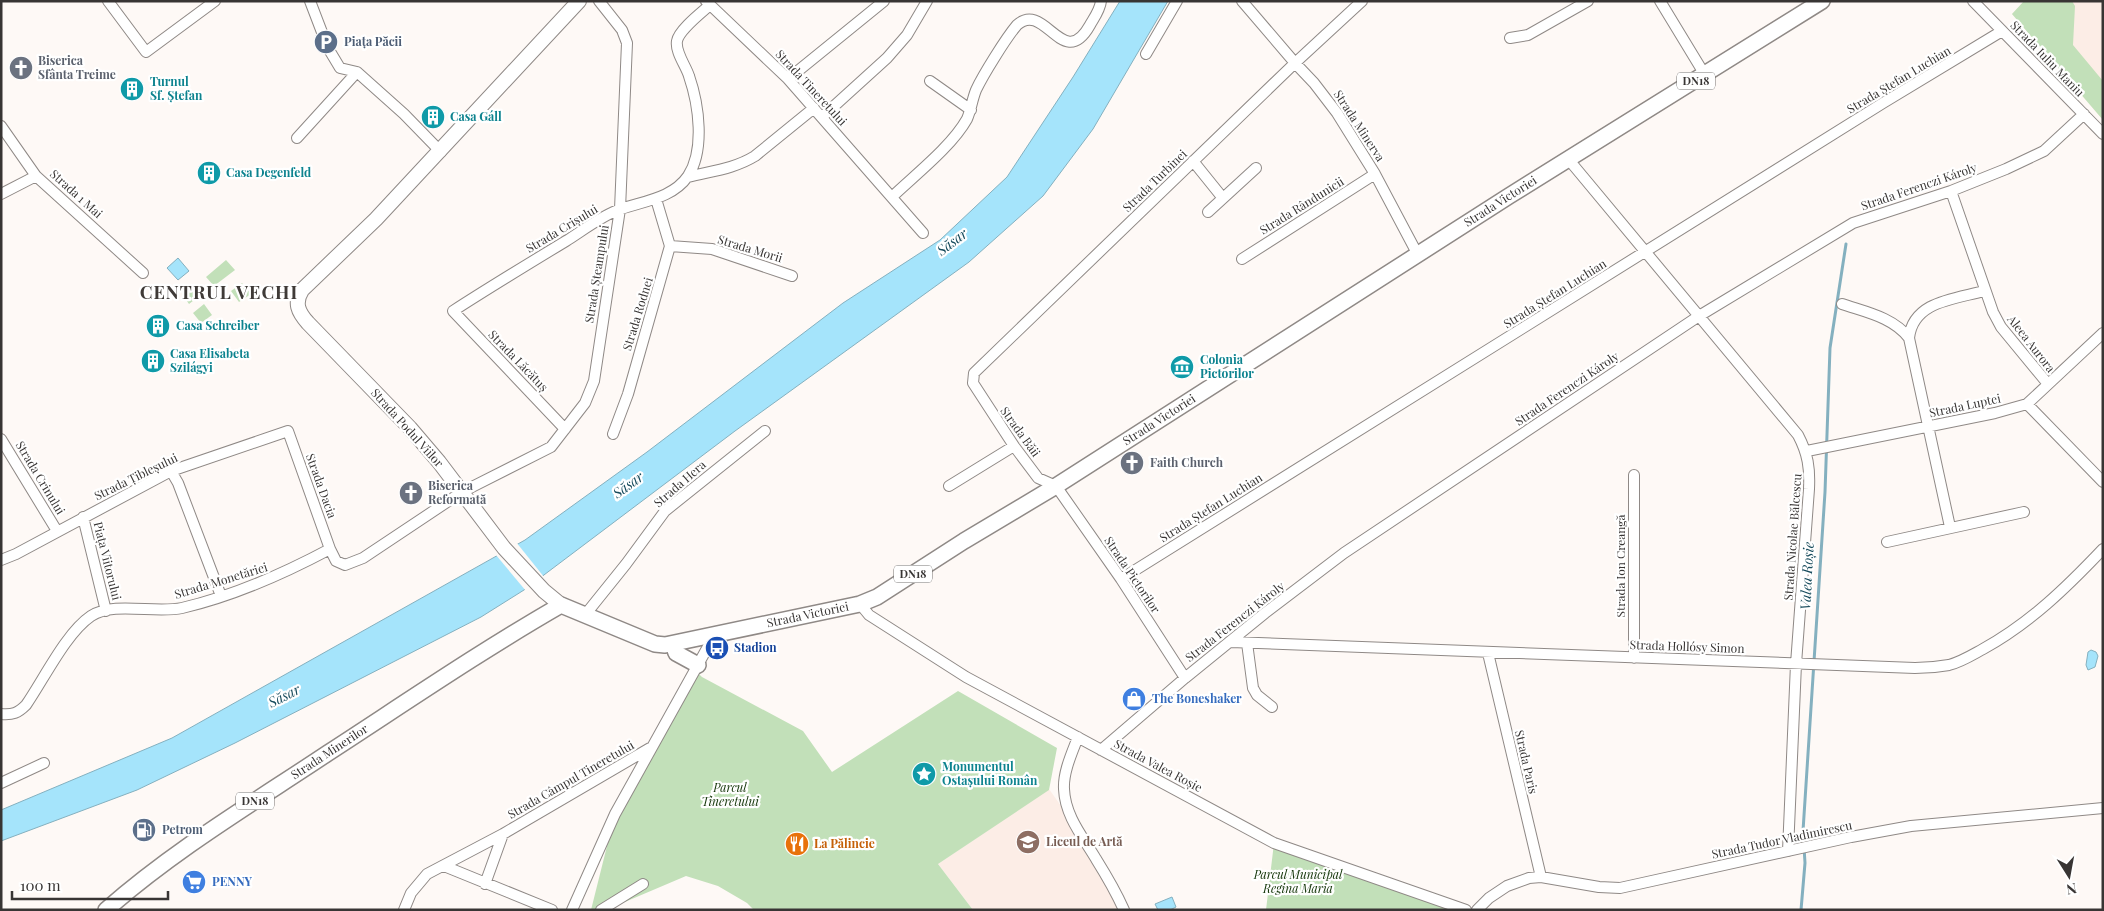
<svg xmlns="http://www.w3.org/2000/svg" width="2104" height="911" font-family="'Playfair Display',serif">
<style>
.built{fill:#fcede6}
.green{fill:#c2e0b9}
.water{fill:#a5e4fb;stroke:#84b0bf}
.pier{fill:#fef9f6}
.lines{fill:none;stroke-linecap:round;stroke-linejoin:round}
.stream{stroke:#84b0bf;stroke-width:3}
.street-casing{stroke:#8f8986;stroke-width:12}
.secondary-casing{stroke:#8f8986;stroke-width:16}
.primary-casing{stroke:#8f8986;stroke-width:18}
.street{stroke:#fff;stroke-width:10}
.secondary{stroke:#fff;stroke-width:14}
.primary{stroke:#fff;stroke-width:15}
.labels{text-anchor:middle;stroke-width:4.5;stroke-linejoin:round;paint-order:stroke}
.shield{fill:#fff;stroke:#747271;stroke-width:1}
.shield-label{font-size:11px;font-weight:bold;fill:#383534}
.service-label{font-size:12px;font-weight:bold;fill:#4e5e75;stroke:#fff;text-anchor:start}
.street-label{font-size:12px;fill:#383534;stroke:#fff}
.worship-label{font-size:12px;font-weight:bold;fill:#5b616d;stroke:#fff;text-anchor:start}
.culture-label{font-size:12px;font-weight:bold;fill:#0d838f;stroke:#fff;text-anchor:start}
.transit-label{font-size:12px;font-weight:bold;fill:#164399;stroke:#fff;text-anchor:start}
.shop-label{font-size:12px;font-weight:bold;fill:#366cbe;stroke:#fff;text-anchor:start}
.park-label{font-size:12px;font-style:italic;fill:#133508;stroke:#fff}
.education-label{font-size:12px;font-weight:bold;fill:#785e54;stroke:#fff;text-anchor:start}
.food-label{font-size:12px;font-weight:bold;fill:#c56008;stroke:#fff;text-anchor:start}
.water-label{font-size:14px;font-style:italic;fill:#174b5c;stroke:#fff}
.district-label{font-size:18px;font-weight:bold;letter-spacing:1px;fill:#3f3a37;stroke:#fff}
</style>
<rect width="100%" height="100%" fill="#fef9f6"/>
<path class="built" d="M2024,1H2103V120L2012,14Z
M1049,789L1076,827L1124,910H973L938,864Z"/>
<path class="green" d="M2024,1H2072L2075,6L2073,45L2103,81V120L2012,14Z
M226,260L235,270L214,286L206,277Z
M242,283L251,294L239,302L231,291Z
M192,287L198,297L189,304L182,294Z
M204,304L212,315L201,323L193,313Z
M699,674L702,677L803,731L832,772L958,691L1057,748L1049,790L938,864L973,910H754L747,903L718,886L686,876L606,910H591L615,814L669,717Z
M1274,843L1466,910H1266Z"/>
<path class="water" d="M1120,1H1168L1093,129L1043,196L969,262L735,431L524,590L481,617L235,743L137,790L1,841V810L172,738L525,540L647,452L843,303L940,240L1007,177L1073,77Z
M178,258L189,271L178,280L167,268Z
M2091,650L2096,652L2098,656L2095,667L2088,670L2086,665L2088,652Z
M1172,897L1176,907L1170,910H1158L1155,904Z"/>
<path class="pier" d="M516,542L544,577L526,591L496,555Z"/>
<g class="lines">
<path class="stream" d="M1801,910L1805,863L1803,831L1825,492L1830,348L1846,244"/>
<g class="street-casing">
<path id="street" d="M108,1L146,52L215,1
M310,1L328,48L340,68L357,72L404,114L441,152
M706,1L788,79L923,233
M1242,1L1295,63L1314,83L1337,113L1375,174L1418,255
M1660,1L1705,75
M1973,1L2103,134
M1510,38L1528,35L1588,1
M1146,54L1177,1
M788,79L884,1
M930,81L971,110
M822,117L887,58L907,35L927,1
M1,126L36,176L143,273
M297,138L357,72
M1569,160L1798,435C1808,454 1810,468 1809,489L1796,664L1788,851
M1193,161L1222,197
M688,177C711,171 734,169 755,156L814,108
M1951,191L1993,312L2001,327L2048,384
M1,194L36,176
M893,196C915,175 952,146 967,119C971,110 972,100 976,90C983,75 1006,38 1017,25C1045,0 1063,73 1090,25C1094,18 1100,10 1101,1
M1208,212L1256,168
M670,246L712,249L792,276
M1242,259L1375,174
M1842,304C1865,312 1893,317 1909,338L1950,527
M1909,338C1913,301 1955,299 1984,291
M2027,404L2103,482
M565,429L453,311C490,287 528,264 566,241C582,231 604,214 621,209C644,201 673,198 688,176C705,150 699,105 689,76C686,66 675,52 677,41C679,30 701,13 710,5
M613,434L628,394L670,246L656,199
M1,439L57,531
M1807,451L1995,413L2027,404L2103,333
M171,471L178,483L221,596
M949,486L1014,446
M83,517L106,611
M1887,542L2024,512
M1,560L16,554L171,471L288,431L330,549L336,561L345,565L363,558L462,492L551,447L585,403L594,381L620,209L627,43L622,30L599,1
M1121,579L1883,103L2002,31
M860,604L869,615L966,677L1274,843L1466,910
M585,615L626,564L665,511L765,431
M1231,642L1915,668C1926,668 1938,667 1949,665C1961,662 1972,655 1983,649C2030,623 2066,588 2103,549
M1247,643L1253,688L1257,695L1272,707
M1488,653L1541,877
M1634,658V475
M1185,678L1121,579L1056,486L1038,478L1014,446L973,383L974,373L1295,63L1362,1
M1,714C13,715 18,713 26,705C44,679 66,633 91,616C114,601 155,614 182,608C234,596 283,574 330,549
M1078,737C1072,753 1063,772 1064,789C1065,816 1083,837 1096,859C1106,875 1116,892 1124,910
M1101,750L1185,678L1265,613L1344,553L1699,316L1853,223L1951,191L2006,169L2044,151L2084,114
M1,783L44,763
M444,866L552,910
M485,884L503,834
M404,910L411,893L427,874L503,834L650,748
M572,910L615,814L715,634
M601,910L643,884
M1477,910L1489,898L1507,886L1529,878L1541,877L1599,887L1620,888L1851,837L1911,826L2103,808"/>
</g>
<g class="secondary-casing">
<path id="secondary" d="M561,605L544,591L504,548L439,462L410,428L308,323C298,312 294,303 302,290L376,219L579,1"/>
</g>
<g class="primary-casing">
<g id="primary">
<path d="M673,644L676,653L698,665"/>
<path id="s1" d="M106,910C174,850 253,803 328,753C405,703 481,651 561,605L655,644L665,645L860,604L877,597L964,541L1056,486L1509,196L1822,1"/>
</g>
</g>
<use href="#street" class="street"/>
<use href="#secondary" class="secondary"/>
<use href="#primary" class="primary"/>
</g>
<defs>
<g id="parking-disc" transform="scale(1.25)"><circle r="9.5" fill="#5c6f8a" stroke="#fff"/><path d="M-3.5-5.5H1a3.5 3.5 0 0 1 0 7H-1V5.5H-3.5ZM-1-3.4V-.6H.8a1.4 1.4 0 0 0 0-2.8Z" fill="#fff"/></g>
<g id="church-disc" transform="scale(1.25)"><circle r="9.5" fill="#6b7280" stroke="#fff"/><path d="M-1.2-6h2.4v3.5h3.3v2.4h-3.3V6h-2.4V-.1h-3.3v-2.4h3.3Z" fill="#fff"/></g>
<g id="building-disc" transform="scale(1.25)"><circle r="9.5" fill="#0f9aa8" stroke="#fff"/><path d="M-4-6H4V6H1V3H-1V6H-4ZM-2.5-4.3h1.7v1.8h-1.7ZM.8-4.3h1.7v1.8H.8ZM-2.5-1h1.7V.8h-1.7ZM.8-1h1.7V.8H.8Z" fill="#fff"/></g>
<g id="museum-disc" transform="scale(1.25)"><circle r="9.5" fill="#0f9aa8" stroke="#fff"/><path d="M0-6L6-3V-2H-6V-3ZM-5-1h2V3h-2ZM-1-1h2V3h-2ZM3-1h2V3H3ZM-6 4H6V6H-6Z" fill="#fff"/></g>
<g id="bus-disc" transform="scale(1.25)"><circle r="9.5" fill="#1a4fb4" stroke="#fff"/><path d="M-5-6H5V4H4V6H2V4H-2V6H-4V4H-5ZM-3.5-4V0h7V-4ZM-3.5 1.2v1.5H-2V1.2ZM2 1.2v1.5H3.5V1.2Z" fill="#fff"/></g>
<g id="shop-disc" transform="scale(1.25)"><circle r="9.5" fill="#3f7fe0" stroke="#fff"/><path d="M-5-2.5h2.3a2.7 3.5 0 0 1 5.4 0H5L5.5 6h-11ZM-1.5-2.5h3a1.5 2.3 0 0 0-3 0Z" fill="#fff"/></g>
<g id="sight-disc" transform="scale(1.25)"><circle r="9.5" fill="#0f9aa8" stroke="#fff"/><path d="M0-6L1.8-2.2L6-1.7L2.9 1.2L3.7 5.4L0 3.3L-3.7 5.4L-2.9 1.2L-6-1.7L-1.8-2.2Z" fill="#fff"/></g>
<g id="fuel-disc" transform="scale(1.25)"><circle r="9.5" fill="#5c6f8a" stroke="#fff"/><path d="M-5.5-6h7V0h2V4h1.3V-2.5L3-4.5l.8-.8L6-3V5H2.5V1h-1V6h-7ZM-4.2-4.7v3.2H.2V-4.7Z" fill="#fff"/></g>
<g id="school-disc" transform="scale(1.25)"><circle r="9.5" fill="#8d6e63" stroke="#fff"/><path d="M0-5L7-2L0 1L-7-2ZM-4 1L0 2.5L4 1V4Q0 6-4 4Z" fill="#fff"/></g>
<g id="restaurant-disc" transform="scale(1.25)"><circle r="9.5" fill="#e8710a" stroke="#fff"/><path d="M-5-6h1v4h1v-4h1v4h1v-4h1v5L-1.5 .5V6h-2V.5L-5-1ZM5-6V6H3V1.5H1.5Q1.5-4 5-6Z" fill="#fff"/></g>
<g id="supermarket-disc" transform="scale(1.25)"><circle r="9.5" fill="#3f7fe0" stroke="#fff"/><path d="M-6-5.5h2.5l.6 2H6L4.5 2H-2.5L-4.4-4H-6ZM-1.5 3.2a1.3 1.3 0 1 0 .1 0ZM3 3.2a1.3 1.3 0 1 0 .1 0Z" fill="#fff"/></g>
</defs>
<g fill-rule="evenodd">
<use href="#parking-disc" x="326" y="42"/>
<use href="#church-disc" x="21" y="68"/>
<use href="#building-disc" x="132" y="89"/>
<use href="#building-disc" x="433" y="117"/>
<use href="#building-disc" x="209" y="173"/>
<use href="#building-disc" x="158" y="326"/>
<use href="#building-disc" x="153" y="361"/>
<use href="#museum-disc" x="1182" y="367"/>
<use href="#church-disc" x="1132" y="463"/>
<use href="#church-disc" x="411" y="493"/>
<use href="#bus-disc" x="717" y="648"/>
<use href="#shop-disc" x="1134" y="699"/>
<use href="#sight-disc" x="924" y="774"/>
<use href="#fuel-disc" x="144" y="830"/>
<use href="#school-disc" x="1028" y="842"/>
<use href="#restaurant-disc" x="797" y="844"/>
<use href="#supermarket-disc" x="194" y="882"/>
</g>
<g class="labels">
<g class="shield">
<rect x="1677" y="72.5" width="38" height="17" rx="4"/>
<rect x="894" y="565.5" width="38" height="17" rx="4"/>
<rect x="236" y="792.5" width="38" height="17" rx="4"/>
</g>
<g class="shield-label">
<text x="1696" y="85">DN18</text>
<text x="913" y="578">DN18</text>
<text x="255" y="805">DN18</text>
</g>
<g class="service-label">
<text x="344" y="46">Piața Păcii</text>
<text x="162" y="834">Petrom</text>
</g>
<g class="street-label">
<text transform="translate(2047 59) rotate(46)" y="4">Strada Iuliu Maniu</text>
<text transform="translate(1899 80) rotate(-31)" y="4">Strada Ștefan Luchian</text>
<text transform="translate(811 88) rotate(47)" y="4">Strada Tineretului</text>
<text transform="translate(1359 126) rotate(57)" y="4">Strada Minerva</text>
<text transform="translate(1155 181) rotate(-44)" y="4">Strada Turbinei</text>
<text transform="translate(1919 187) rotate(-19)" y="4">Strada Ferenczi Károly</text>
<text transform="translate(76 194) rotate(42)" y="4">Strada 1 Mai</text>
<text dy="4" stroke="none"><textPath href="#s1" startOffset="1616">Strada Victoriei</textPath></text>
<text transform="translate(1302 206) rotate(-32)" y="4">Strada Rândunicii</text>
<text transform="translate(562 229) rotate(-31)" y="4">Strada Crișului</text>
<text transform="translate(750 249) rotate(17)" y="4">Strada Morii</text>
<text transform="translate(597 274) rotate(-81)" y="4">Strada Șteampului</text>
<text transform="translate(1555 294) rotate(-32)" y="4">Strada Ștefan Luchian</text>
<text transform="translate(638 314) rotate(-73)" y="4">Strada Rodnei</text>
<text transform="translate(2031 344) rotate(52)" y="4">Aleea Aurora</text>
<text transform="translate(518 361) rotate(46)" y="4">Strada Lăcătuș</text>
<text transform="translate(1567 389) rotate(-34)" y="4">Strada Ferenczi Károly</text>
<text transform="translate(1965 406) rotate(-12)" y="4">Strada Luptei</text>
<text dy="4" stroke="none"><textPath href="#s1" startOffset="1211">Strada Victoriei</textPath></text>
<text transform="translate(407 428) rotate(48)" y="4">Strada Podul Viilor</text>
<text transform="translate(1020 432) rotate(54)" y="4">Strada Băii</text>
<text transform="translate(136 477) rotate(-26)" y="4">Strada Țibleșului</text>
<text transform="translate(40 478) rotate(59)" y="4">Strada Crinului</text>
<text transform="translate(680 484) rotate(-41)" y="4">Strada Hera</text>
<text transform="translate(321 486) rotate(70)" y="4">Strada Dacia</text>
<text transform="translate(1211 508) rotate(-32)" y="4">Strada Ștefan Luchian</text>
<text transform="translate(1793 537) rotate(-86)" y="4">Strada Nicolae Bălcescu</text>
<text transform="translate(107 561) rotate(76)" y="4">Piața Viitorului</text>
<text transform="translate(1621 566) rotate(-90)" y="4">Strada Ion Creangă</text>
<text transform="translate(1132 575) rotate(56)" y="4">Strada Pictorilor</text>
<text transform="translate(221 581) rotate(-17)" y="4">Strada Monetăriei</text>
<text dy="4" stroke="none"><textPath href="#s1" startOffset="806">Strada Victoriei</textPath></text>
<text transform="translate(1235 622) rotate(-38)" y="4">Strada Ferenczi Károly</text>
<text transform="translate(1687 647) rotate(2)" y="4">Strada Hollósy Simon</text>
<text dy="4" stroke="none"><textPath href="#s1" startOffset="274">Strada Minerilor</textPath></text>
<text transform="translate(1526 762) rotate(77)" y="4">Strada Paris</text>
<text transform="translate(1158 766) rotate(28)" y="4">Strada Valea Roșie</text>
<text transform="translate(571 780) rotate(-30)" y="4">Strada Câmpul Tineretului</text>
<text transform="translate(1782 840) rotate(-12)" y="4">Strada Tudor Vladimirescu</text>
</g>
<g class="worship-label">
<text x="38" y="65">Biserica<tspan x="38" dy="14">Sfânta Treime</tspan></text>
<text x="1150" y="467">Faith Church</text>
<text x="428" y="490">Biserica<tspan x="428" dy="14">Reformată</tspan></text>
</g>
<g class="culture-label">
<text x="150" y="86">Turnul<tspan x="150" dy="14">Sf. Ștefan</tspan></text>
<text x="450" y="121">Casa Gáll</text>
<text x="226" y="177">Casa Degenfeld</text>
<text x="176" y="330">Casa Schreiber</text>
<text x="170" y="358">Casa Elisabeta<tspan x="170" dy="14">Szilágyi</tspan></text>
<text x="1200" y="364">Colonia<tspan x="1200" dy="14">Pictorilor</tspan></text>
<text x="942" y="771">Monumentul<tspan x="942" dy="14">Ostașului Român</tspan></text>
</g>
<g class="transit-label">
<text x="734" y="652">Stadion</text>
</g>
<g class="shop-label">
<text x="1152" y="703">The Boneshaker</text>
<text x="212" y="886">PENNY</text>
</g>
<g class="park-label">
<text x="730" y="792">Parcul<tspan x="730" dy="14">Tineretului</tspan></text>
<text x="1298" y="879">Parcul Municipal<tspan x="1298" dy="14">Regina Maria</tspan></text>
</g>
<g class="education-label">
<text x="1046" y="846">Liceul de Artă</text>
</g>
<g class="food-label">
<text x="814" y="848">La Pălincie</text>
</g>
<g class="water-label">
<text transform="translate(952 242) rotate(-37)" y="5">Săsar</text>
<text transform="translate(628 485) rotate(-36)" y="5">Săsar</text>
<text transform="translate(1807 576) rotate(-87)" y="5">Valea Roșie</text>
<text transform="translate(284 696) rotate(-27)" y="5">Săsar</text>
</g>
<g class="district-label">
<text x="219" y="299">CENTRUL VECHI</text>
</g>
</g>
<rect width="2104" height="911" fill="none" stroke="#383534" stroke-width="5"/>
<g transform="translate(2069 876) rotate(169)" stroke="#ffffff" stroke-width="4" paint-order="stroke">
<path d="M0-4L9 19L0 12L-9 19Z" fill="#383534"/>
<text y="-8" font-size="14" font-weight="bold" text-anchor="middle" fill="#383534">N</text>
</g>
<path d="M12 891v8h156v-8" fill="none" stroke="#383534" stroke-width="2.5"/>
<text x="20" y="891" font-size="15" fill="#383534" stroke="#ffffff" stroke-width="4" paint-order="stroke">100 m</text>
</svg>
